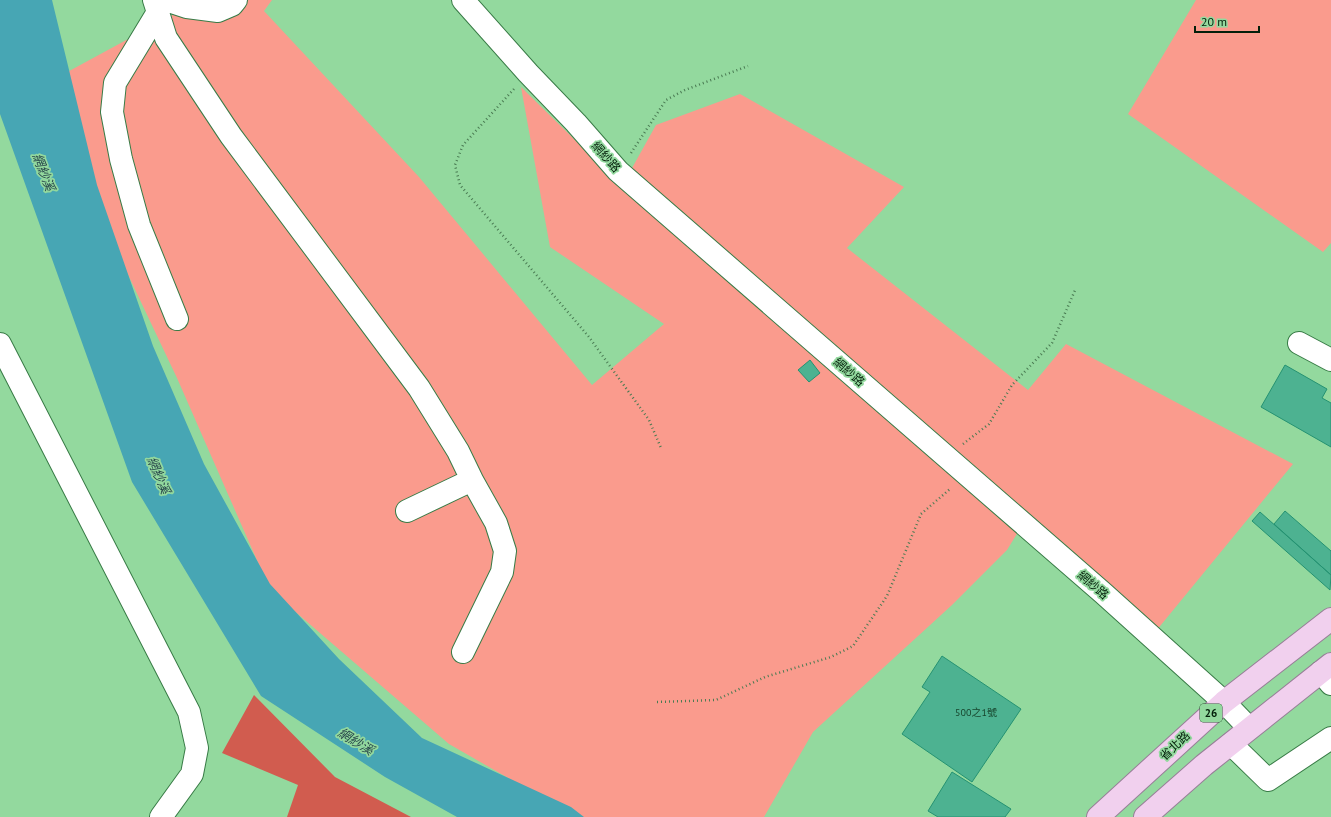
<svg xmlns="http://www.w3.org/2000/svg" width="1331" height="817" font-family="'PT Sans','Noto Sans TC',sans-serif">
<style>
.green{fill:#fa9b8d}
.forest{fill:#d15c4f}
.water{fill:#47a6b4}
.building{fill:#4db291;stroke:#259272}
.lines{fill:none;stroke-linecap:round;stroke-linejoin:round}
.minor-casing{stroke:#387b46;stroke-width:24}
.major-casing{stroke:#977e97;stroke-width:24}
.path{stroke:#497a52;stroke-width:2.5;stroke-dasharray:1 3;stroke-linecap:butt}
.minor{stroke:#fff;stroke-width:22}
.major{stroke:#f1d0ee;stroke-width:22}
.labels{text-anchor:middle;stroke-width:3.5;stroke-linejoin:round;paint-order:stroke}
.number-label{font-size:10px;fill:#16442c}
.shield{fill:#93d99e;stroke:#2e5736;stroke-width:1}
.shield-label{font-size:11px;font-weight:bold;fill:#031f0a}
.street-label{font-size:12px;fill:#031f0a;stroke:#93d99e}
.water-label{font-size:13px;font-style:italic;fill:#28464b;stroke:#93d99e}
</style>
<rect width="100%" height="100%" fill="#93d99e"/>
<path class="green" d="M200,0H272L264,11L419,177L592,385L664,324L550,247L521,87L622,186L656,125L740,94L904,187L847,248L1028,390L1066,344L1293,464L1156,631L1024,522L1007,550L952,605L813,732L764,817H571L555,805L449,744L270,590L177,378L95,205L60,76Z
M1196,0H1331V243L1323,252L1128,114Z"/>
<path class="forest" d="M254,695L335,777L411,817H287L298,785L222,753Z"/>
<path class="water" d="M0,0H52L97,185L153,346L204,464L270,584L339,659L422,738L571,807L584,817H457L385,777L261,696L132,482L0,114Z"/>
<path class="building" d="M810,360L820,373L809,382L798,370Z
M1285,365L1327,389L1322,398L1331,403V447L1261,407Z
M1285,511L1331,551V575L1274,524Z
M1260,512L1331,575L1330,590L1252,521Z
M942,656L1021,709L972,782L902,734L930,692L922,687Z
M952,772L1011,809L1005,817H938L928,811Z"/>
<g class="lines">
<g class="minor-casing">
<path id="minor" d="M154,0L166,38L231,136L419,388L458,451L472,480L496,523L505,551L502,572L463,652
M166,0L187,7L218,11L232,5L236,0
M463,0L528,73L576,123L618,171L1103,593L1224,702L1249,728
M158,12L115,83L112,112L121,159L139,225L177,319
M1299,343L1331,360
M0,344L189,712L197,748L192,774L161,817
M407,511L472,480
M1321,672L1331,684
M1231,744L1268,780L1331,738"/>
</g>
<g class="major-casing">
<path id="major" d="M1098,817L1224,702L1331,619
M1145,817L1204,765L1331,664"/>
</g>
<path class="path" d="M514,89L463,145L455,165L460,185L589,337L649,420L661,448
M631,153L666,100L685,90L748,66
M963,444L989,424L1012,385L1052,343L1076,288
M657,702L716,700L765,677L831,657L853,646L887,596L921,514L950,489"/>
<use href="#minor" class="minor"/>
<use href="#major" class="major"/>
</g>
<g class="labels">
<g class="number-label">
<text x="976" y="716">500之1號</text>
</g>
<rect class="shield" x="1200" y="704" width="22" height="18" rx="3"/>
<g class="shield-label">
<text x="1211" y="717">26</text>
</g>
<g class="street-label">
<text transform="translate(606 157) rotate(48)" y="4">網紗路</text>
<text transform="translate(849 372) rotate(41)" y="4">網紗路</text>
<text transform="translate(1093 585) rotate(41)" y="4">網紗路</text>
<text transform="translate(1175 746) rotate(-43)" y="4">省北路</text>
</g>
<g class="water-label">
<text transform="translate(44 172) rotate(69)" y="5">網紗溪</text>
<text transform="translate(159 475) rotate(67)" y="5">網紗溪</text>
<text transform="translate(356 741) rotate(31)" y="5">網紗溪</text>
</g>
</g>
<path d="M1195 26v6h64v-6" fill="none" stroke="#031f0a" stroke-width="2"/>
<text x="1201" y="26" font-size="12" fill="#031f0a" stroke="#93d99e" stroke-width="3" paint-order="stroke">20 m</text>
</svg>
